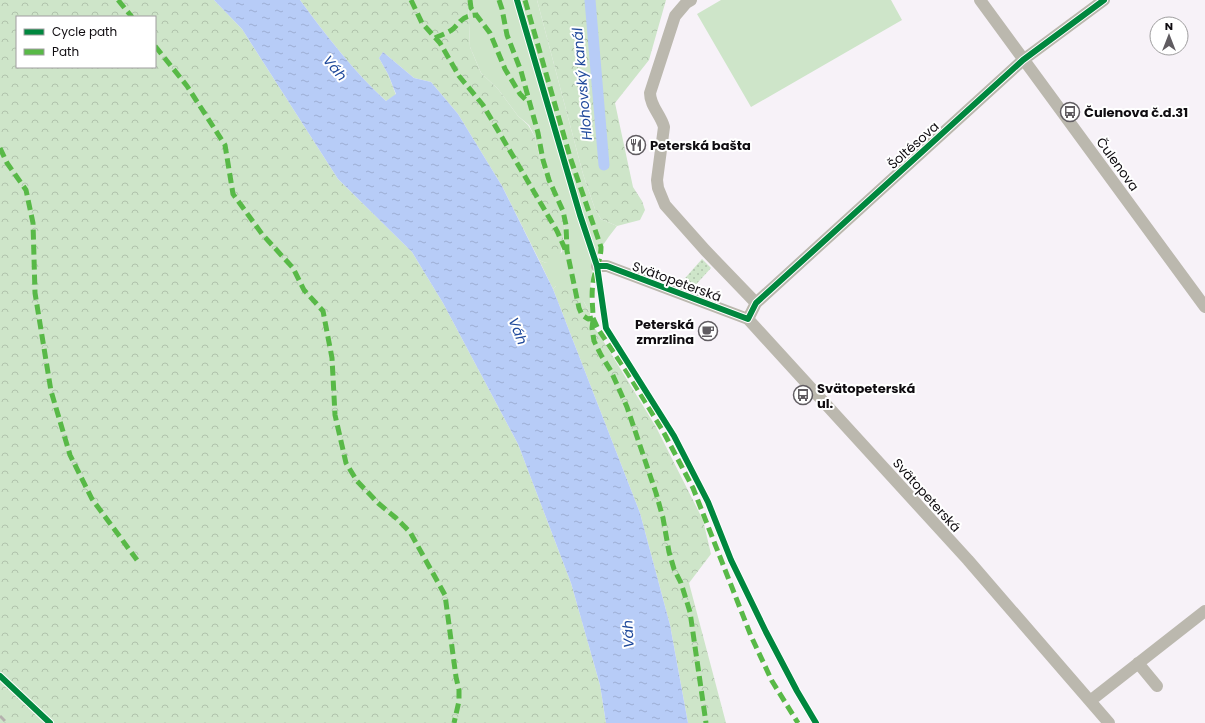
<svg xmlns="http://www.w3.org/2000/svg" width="1205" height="723" font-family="Poppins,sans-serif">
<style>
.grass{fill:#cee5c9}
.forest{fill:url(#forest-crowns);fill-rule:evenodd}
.park{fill:url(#park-dots)}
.water{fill:url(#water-ripples)}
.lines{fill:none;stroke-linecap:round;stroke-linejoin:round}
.canal{stroke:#b7ccf7;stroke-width:11}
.minor{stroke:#bbb8ae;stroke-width:12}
.rail{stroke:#b5b1ae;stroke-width:3;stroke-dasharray:7 7;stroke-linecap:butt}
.quiet{stroke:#58b947;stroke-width:5;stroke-dasharray:10 5;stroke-linecap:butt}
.cycleway-casing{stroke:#fff;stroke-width:8}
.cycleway{stroke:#00873e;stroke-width:6}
.labels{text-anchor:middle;stroke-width:4;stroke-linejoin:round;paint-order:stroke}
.poi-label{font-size:13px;font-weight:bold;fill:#0f0c10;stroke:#fff;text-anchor:start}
.street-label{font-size:13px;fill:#0f0c10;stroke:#fff}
.water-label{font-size:14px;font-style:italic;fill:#1f499b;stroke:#fff}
</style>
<defs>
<pattern id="forest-crowns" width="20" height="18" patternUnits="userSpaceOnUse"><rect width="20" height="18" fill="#cee5c9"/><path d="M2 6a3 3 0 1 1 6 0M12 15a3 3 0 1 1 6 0" fill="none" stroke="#b0c3ac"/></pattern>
<pattern id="park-dots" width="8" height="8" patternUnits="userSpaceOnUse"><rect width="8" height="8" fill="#cee5c9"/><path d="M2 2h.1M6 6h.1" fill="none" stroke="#b0c3ac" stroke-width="1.8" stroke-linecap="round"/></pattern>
<pattern id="water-ripples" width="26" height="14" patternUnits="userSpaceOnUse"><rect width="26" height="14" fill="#b7ccf7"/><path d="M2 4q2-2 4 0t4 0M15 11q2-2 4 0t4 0" fill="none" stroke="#9caed3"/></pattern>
</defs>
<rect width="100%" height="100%" fill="#f7f2f8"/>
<path class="grass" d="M468,0H537L583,174L595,209L601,219L617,226C610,235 602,245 598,255C589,273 590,293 590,313L584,302L556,286L553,289L539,260L546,263L562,252L565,226L559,207L542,168L535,137L529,125L518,116L498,89L481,73L470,47Z
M721,0H891L902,20L751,107L697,14Z"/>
<path class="forest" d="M0,0H214L242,29L338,179L412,252L443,303L518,444L571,583L600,685L606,723H0ZM17,17H155V67H17Z
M300,0H468L470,47L481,73L498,89L518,116L528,125L535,137L542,168L559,207L565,226L561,252L556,260L546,263L539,260L502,186L458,114L431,82L414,78L383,52L379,58L388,74L396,95L386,101C355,73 325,34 300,0Z
M537,0H666L649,60L615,103L633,187L642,201L645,210L640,220L617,226L601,219L595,209L583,174Z
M565,285L572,286L584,302L590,313V322L599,334L656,427L703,520L711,554L689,583L726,723H688L670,625L640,513L553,289L556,286Z"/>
<path class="park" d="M702,259L711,268L690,291L679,285Z"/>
<path class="water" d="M214,0H300C325,34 355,73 386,101L396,94L388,74L379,58L383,52L414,78L431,82L458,114L502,186L553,289L640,513L670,625L688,723H606L600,685L571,583L518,444L443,303L412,252L338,179L242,29Z"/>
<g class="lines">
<path class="canal" d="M590,0L604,165"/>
<path class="minor" d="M691,0L686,3L675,16L650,93C650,106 661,115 664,127L657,180L658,188L665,205L705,250L756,303
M980,0L1205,307
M597,266H607L748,319L968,560L1109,723
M748,319L756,303L1023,60L1104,0
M1138,663L1157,686
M1090,701L1205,611"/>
<path class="rail" d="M0,716L7,723"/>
<path class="quiet" d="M118,0L132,17
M411,0L422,23L440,43L459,76L483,105L557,231L565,249
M470,0L471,8L490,33L505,69L520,94L529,103
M499,0L502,9L507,35L521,71L538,133L543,160L549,180L563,211L566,225L567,251L579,308L582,315L588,319L593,318C593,307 591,295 593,284C594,270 601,262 601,247L570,157L525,0
M435,38C441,35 448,33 453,29C462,20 462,16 476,15
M155,46L187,86L225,145L233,194L262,234L293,268L304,290L323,311L332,358L335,415L346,463L357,481L378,503L396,518L410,532L445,595L456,677L459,690V701L454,723
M0,148L7,163L26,190L33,223L35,293L51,391L70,455L92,499L137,560
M593,318L598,329L627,372L663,431L693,488L751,636L772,681L798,723
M593,320L592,328L594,341L601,355L611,371L627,407L656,493L663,518L669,552L674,569L681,583L690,612L706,723"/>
<g class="cycleway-casing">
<path id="cycleway" d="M517,0L580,215L597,266L606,328L674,436L708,502L731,560L766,632L797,691L816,723
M597,266H607L748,319L756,303L1023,60L1104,0
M0,676L50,723"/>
</g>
<use href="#cycleway" class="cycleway"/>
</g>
<defs>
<g id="bus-ring" transform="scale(1)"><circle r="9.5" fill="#fff" stroke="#605c61" stroke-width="1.5"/><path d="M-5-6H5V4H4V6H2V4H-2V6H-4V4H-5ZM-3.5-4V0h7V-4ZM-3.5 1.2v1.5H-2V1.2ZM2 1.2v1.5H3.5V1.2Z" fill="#605c61"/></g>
<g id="restaurant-ring" transform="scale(1)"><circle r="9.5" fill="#fff" stroke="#605c61" stroke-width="1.5"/><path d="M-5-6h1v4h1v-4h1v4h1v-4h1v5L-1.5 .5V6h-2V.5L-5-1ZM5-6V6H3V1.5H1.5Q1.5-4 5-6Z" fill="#605c61"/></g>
<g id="cafe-ring" transform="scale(1)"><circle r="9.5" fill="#fff" stroke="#605c61" stroke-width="1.5"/><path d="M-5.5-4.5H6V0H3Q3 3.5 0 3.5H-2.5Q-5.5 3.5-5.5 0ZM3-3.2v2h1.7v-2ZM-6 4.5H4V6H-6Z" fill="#605c61"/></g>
</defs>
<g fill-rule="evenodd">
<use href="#bus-ring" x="1070" y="112"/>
<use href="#restaurant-ring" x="636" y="145"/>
<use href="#cafe-ring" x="708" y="331"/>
<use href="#bus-ring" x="803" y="395"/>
</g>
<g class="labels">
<g class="poi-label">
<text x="1084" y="117">Čulenova č.d.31</text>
<text x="650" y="150">Peterská bašta</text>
<text x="694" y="329" text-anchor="end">Peterská<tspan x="694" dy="15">zmrzlina</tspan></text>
<text x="817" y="393">Svätopeterská<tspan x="817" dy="15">ul.</tspan></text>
</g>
<g class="street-label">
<text transform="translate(913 145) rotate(-42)" y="5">Šoltésova</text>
<text transform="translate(1118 164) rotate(54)" y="5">Čulenova</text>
<text transform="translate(677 281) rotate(20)" y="5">Svätopeterská</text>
<text transform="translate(927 495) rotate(48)" y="5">Svätopeterská</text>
</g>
<g class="water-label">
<text transform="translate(335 68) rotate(50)" y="5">Váh</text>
<text transform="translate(582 84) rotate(-95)" y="5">Hlohovský kanál</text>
<text transform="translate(518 331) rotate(68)" y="5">Váh</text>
<text transform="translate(628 634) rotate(-93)" y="5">Váh</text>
</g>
</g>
<rect x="16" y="16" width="140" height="52" fill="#ffffff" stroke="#9f9e9f"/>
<rect x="24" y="29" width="20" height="6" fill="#00873e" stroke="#9f9e9f"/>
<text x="52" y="36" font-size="12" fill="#0f0c10">Cycle path</text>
<rect x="24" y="49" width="20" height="6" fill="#58b947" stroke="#9f9e9f"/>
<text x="52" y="56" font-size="12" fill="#0f0c10">Path</text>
<g transform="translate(1169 36)"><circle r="19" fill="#ffffff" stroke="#9f9e9f"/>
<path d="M0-3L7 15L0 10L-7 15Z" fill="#605c61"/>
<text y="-6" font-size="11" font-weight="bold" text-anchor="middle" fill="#0f0c10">N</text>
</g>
</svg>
